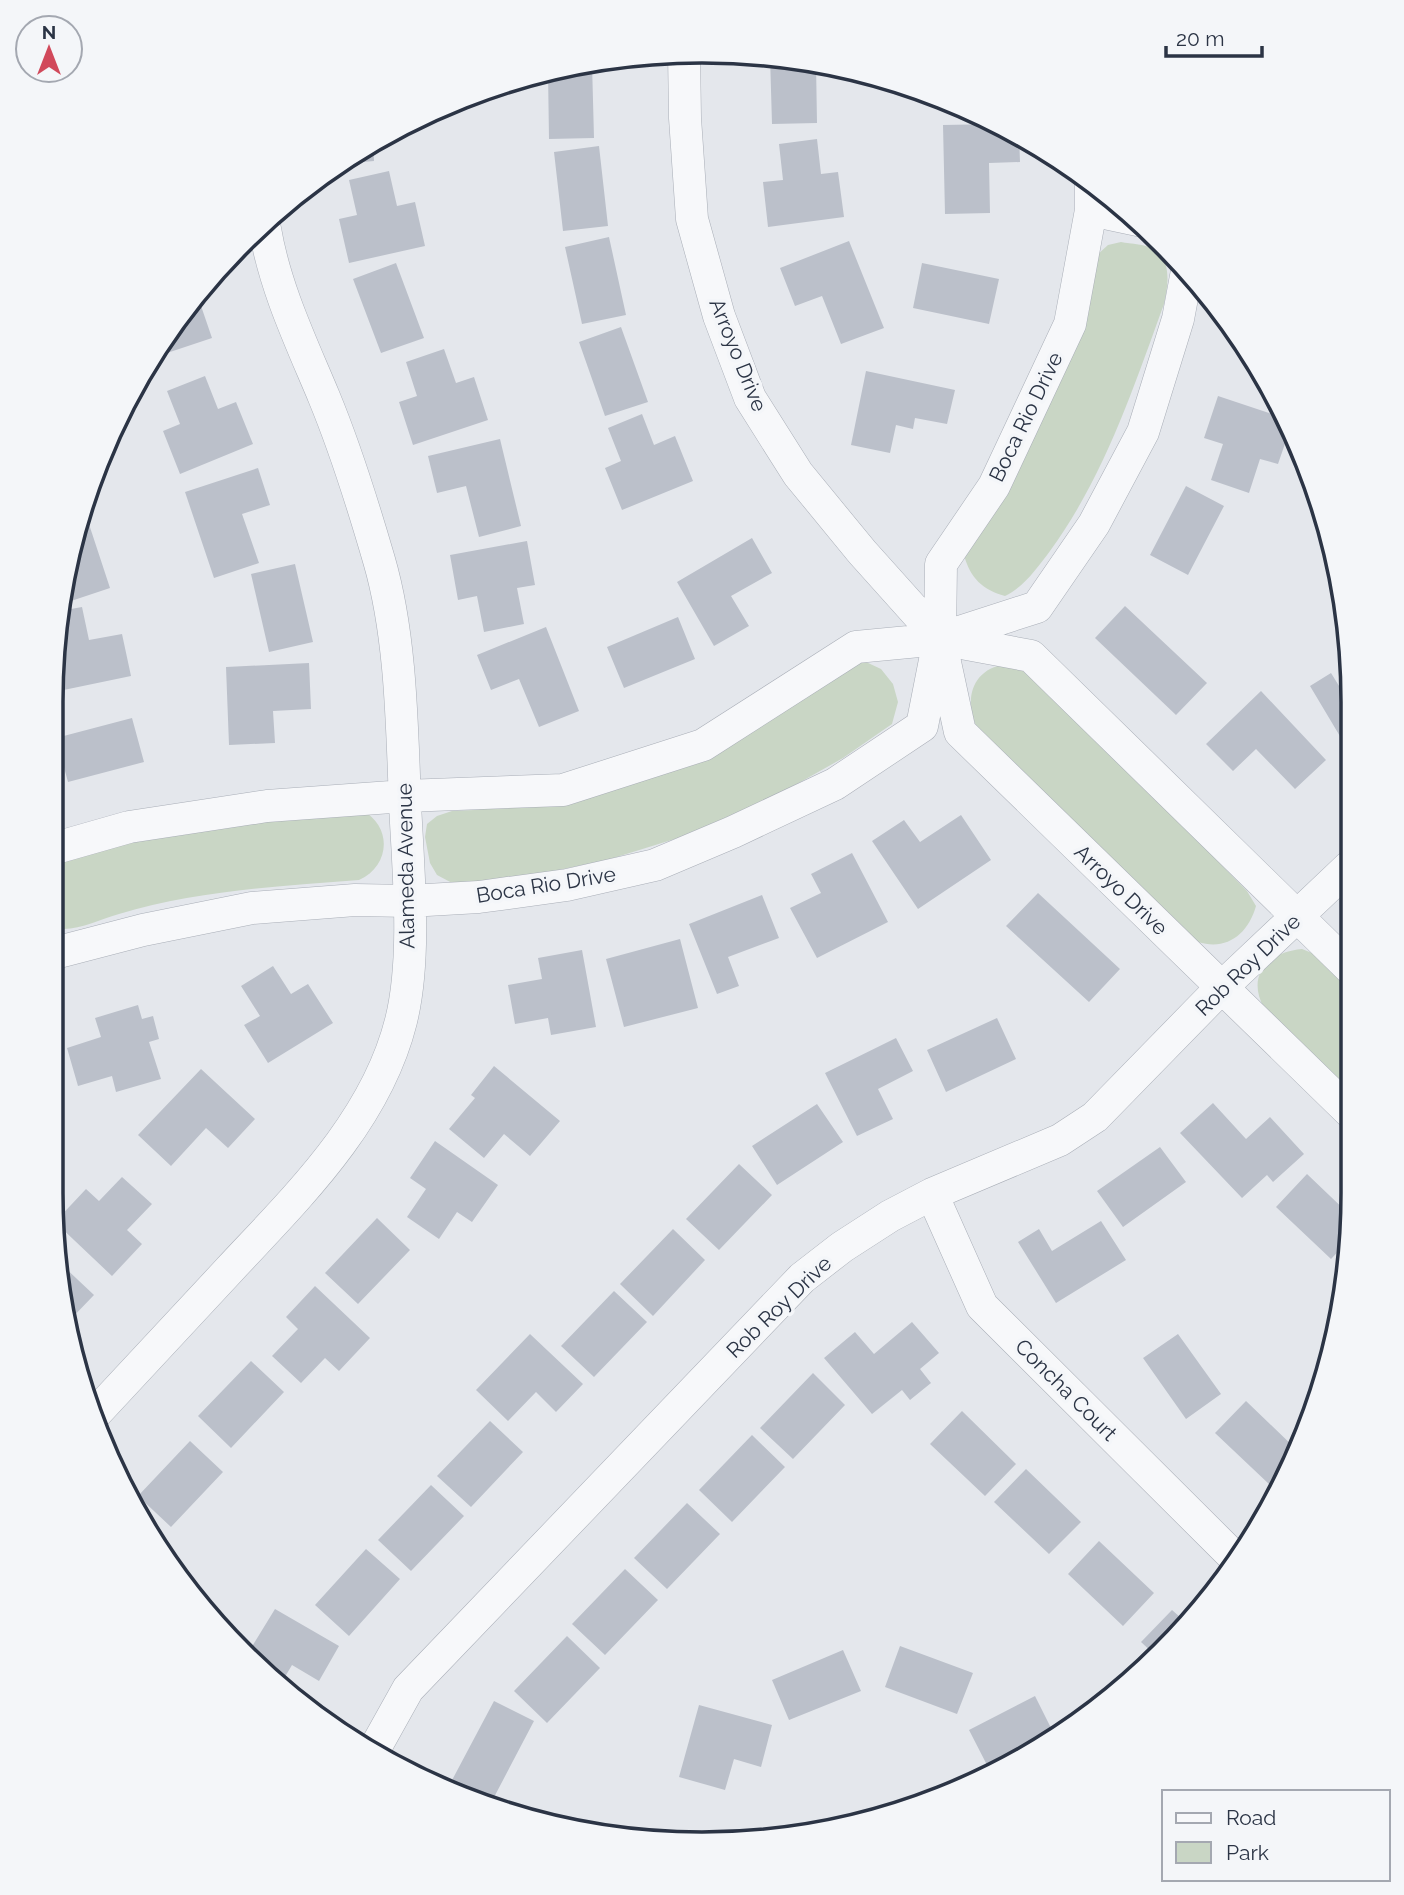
<svg xmlns="http://www.w3.org/2000/svg" width="1404" height="1895" font-family="Raleway,sans-serif">
<style>
.green{fill:#c9d6c5}
.building{fill:#bbc0ca}
.lines{fill:none;stroke-linecap:round;stroke-linejoin:round}
.minor-casing{stroke:#a9aeb7;stroke-width:33}
.minor{stroke:#f7f8fa;stroke-width:32}
.labels{text-anchor:middle;stroke-width:7;stroke-linejoin:round;paint-order:stroke}
.street-label{font-size:21px;fill:#2b3445;stroke:#f4f6f9}
.rim{fill:none;stroke:#2b3445;stroke-width:3.5}
</style>
<rect width="100%" height="100%" fill="#e4e7ec"/>
<path class="green" d="M1121,242C1131,244 1146,244 1155,250C1172,261 1168,287 1164,304C1133,389 1104,477 1050,551C1037,568 1025,586 1005,596C983,590 970,578 964,555L1097,255L1108,245Z
M866,662L881,669L893,684L898,702L892,724L843,758L774,797L678,838L607,860L534,875L454,884L437,875L430,863L425,837L427,824L437,816L452,811L474,810L580,793L848,665Z
M1006,664L1022,667L1039,679L1247,891L1256,906C1248,934 1227,951 1198,942L976,726C964,697 973,669 1006,664Z
M362,810C393,827 390,866 359,880C279,886 196,891 119,914C98,920 72,934 51,927L52,866L103,847L202,823Z
M1302,949L1317,955L1350,988L1351,1093L1264,1008C1246,975 1268,952 1302,949Z"/>
<path class="building" d="M770,56H787L816,63L817,123L772,124Z
M592,63L594,138L549,139L548,71Z
M996,124L1019,134L1020,162L989,163L990,213L945,214L943,125Z
M817,139L821,174L838,172L844,217L768,227L763,182L783,180L779,144Z
M373,144L374,161L340,164L363,150Z
M599,146L608,226L563,231L554,152Z
M389,171L397,206L415,202L425,246L349,263L339,219L357,215L349,180Z
M609,237L626,315L582,324L565,247Z
M849,241L884,328L841,344L822,296L795,306L780,268Z
M396,263L424,338L381,353L353,279Z
M922,263L999,279L989,324L913,308Z
M199,300L212,338L152,358L161,340Z
M621,327L648,402L605,416L579,342Z
M444,349L456,383L474,377L488,420L413,445L399,402L417,396L406,362Z
M866,371L955,390L947,424L915,418L913,429L896,425L890,453L851,445Z
M205,376L218,409L236,402L253,444L180,474L163,431L180,424L167,391Z
M1218,396L1284,418L1290,429L1278,464L1260,459L1249,493L1211,480L1223,444L1204,438Z
M642,414L654,445L675,436L693,481L622,510L605,468L621,461L608,428Z
M500,439L521,526L479,537L466,486L437,493L428,456Z
M258,468L270,505L242,514L259,563L214,578L185,492Z
M1186,486L1224,506L1188,575L1150,555Z
M84,509L110,588L68,602L64,589L73,534Z
M752,538L772,573L731,596L749,626L714,646L677,582Z
M527,541L535,585L517,588L524,624L484,632L477,596L458,600L450,555Z
M295,564L313,642L269,652L251,574Z
M1125,606L1207,683L1176,715L1095,638Z
M82,607L89,640L122,634L131,676L54,692L52,660L60,611Z
M678,617L695,659L624,688L607,647Z
M546,627L579,711L539,727L519,679L491,690L477,655Z
M309,663L311,709L273,711L275,743L229,745L226,667Z
M1331,673L1344,694L1348,692L1349,747L1347,748L1310,686Z
M1261,691L1326,760L1295,789L1256,749L1233,771L1206,744Z
M132,718L144,762L68,782L56,738Z
M961,815L991,860L918,909L872,841L904,820L920,842Z
M852,853L888,922L817,958L790,908L821,893L811,874Z
M1038,893L1120,969L1089,1002L1006,926Z
M762,895L779,938L728,957L739,986L717,994L689,924Z
M680,939L698,1008L624,1027L606,959Z
M582,950L596,1027L551,1035L548,1018L515,1024L508,985L542,979L538,958Z
M273,966L291,994L308,984L333,1023L268,1063L244,1025L260,1016L241,986Z
M138,1005L142,1019L153,1016L159,1039L149,1042L161,1079L116,1092L112,1076L78,1086L67,1048L101,1037L95,1018Z
M997,1018L1016,1059L946,1092L927,1050Z
M896,1038L913,1071L878,1089L893,1119L857,1136L825,1073Z
M51,1060L63,1083L51,1089Z
M494,1066L560,1121L530,1156L504,1134L484,1158L449,1129L475,1098L471,1095Z
M201,1069L255,1119L228,1148L206,1128L171,1166L138,1135Z
M1213,1103L1246,1139L1270,1117L1304,1154L1273,1182L1267,1175L1242,1198L1180,1133Z
M817,1104L843,1142L777,1185L752,1146Z
M435,1141L498,1185L472,1222L457,1212L439,1239L407,1217L426,1189L410,1178Z
M1160,1147L1186,1182L1123,1227L1097,1191Z
M739,1164L772,1195L719,1250L686,1219Z
M1307,1174L1352,1217V1237L1331,1259L1276,1207Z
M122,1177L152,1204L127,1230L142,1244L112,1276L55,1222L86,1189L99,1201Z
M377,1218L410,1250L358,1304L325,1273Z
M1101,1221L1126,1260L1056,1303L1018,1242L1039,1229L1052,1251Z
M673,1229L705,1260L653,1316L620,1284Z
M60,1263L94,1295L68,1322L66,1309Z
M315,1286L370,1338L339,1371L325,1358L301,1383L272,1356L298,1329L286,1317Z
M614,1291L647,1322L594,1377L561,1346Z
M912,1322L939,1353L920,1369L931,1383L910,1400L902,1390L872,1414L824,1358L855,1332L874,1354Z
M530,1334L583,1384L556,1412L536,1392L508,1421L476,1390Z
M1178,1334L1221,1394L1186,1419L1143,1358Z
M251,1361L284,1392L231,1448L198,1416Z
M813,1373L845,1405L793,1459L760,1428Z
M1246,1401L1297,1450L1291,1463L1270,1485L1215,1433Z
M962,1411L1016,1464L985,1496L930,1444Z
M490,1421L523,1452L471,1507L437,1476Z
M752,1435L785,1467L732,1522L699,1490Z
M190,1441L223,1472L171,1527L138,1496Z
M1026,1469L1081,1522L1049,1554L994,1502Z
M431,1485L464,1516L411,1571L378,1540Z
M687,1503L720,1534L667,1589L634,1558Z
M1099,1541L1154,1593L1123,1626L1068,1574Z
M366,1549L400,1579L349,1636L315,1605Z
M625,1569L658,1600L605,1655L572,1624Z
M275,1609L339,1646L319,1681L292,1665L279,1687L272,1682L248,1653Z
M1172,1610L1189,1625L1156,1656L1141,1642Z
M567,1636L600,1668L547,1723L514,1691Z
M900,1646L973,1673L957,1714L885,1687Z
M843,1650L861,1691L789,1720L772,1680Z
M1035,1696L1054,1734L1014,1755L1013,1751L987,1765L969,1730Z
M494,1701L534,1721L491,1803L450,1784Z
M699,1705L772,1725L761,1767L734,1759L725,1790L679,1777Z"/>
<g class="lines">
<g class="minor-casing">
<path id="minor" d="M684,53L685,118L692,219L719,316L750,398L798,474L862,552L940,639L960,732L1351,1113
M1091,210L1138,220
M941,638L1037,607L1094,524L1143,432L1178,319L1187,271
M940,639L1031,656L1350,968
M52,849L129,827L267,806L405,796L563,790L703,745L856,647L940,639L941,564L994,486L1070,324L1091,210V184
M51,954L143,930L252,908L355,900L409,901L479,897L567,885L655,865L733,832L835,784L922,726L937,650
M932,1194L982,1306L1237,1560
M95,1414C140,1365 185,1317 230,1269C298,1196 376,1121 401,1021C417,957 408,869 405,803C402,725 401,635 379,560C363,505 346,450 324,397C301,342 275,288 265,229
M374,1750L408,1689L802,1278L842,1247L890,1216L932,1194L1060,1140L1095,1117L1221,988L1349,867"/>
</g>
<use href="#minor" class="minor"/>
</g>
<g class="labels">
<g class="street-label">
<text transform="translate(738 355) rotate(68)" y="7">Arroyo Drive</text>
<text transform="translate(1026 417) rotate(-64)" y="7">Boca Rio Drive</text>
<text transform="translate(406 866) rotate(-91)" y="7">Alameda Avenue</text>
<text transform="translate(546 885) rotate(-9)" y="7">Boca Rio Drive</text>
<text transform="translate(1121 890) rotate(44)" y="7">Arroyo Drive</text>
<text transform="translate(1248 965) rotate(-44)" y="7">Rob Roy Drive</text>
<text transform="translate(779 1307) rotate(-44)" y="7">Rob Roy Drive</text>
<text transform="translate(1066 1390) rotate(45)" y="7">Concha Court</text>
</g>
</g>
<path d="M0 0H1404V1895H0ZM702 63H702A639 639 0 0 1 1341 702V1193A639 639 0 0 1 702 1832H702A639 639 0 0 1 63 1193V702A639 639 0 0 1 702 63Z" fill="#f4f6f9" fill-rule="evenodd"/>
<path class="rim" d="M702 63H702A639 639 0 0 1 1341 702V1193A639 639 0 0 1 702 1832H702A639 639 0 0 1 63 1193V702A639 639 0 0 1 702 63Z"/>
<rect x="1162" y="1790" width="228" height="91" fill="#f4f6f9" stroke="#a4a8b1" stroke-width="2"/>
<rect x="1176" y="1813" width="35" height="10" fill="#f7f8fa" stroke="#a4a8b1" stroke-width="2"/>
<text x="1226" y="1825" font-size="21" fill="#2b3445">Road</text>
<rect x="1176" y="1842" width="35" height="21" fill="#c9d6c5" stroke="#a4a8b1" stroke-width="2"/>
<text x="1226" y="1860" font-size="21" fill="#2b3445">Park</text>
<g transform="translate(49 49)"><circle r="33" fill="#f4f6f9" stroke="#a4a8b1" stroke-width="2"/>
<path d="M0-5L12 26L0 18L-12 26Z" fill="#d1495b"/>
<text y="-10" font-size="19" font-weight="bold" text-anchor="middle" fill="#2b3445">N</text>
</g>
<path d="M1166 46v10h96v-10" fill="none" stroke="#2b3445" stroke-width="3.5"/>
<text x="1176" y="46" font-size="21" fill="#2b3445" stroke="#f4f6f9" stroke-width="5" paint-order="stroke">20 m</text>
</svg>
